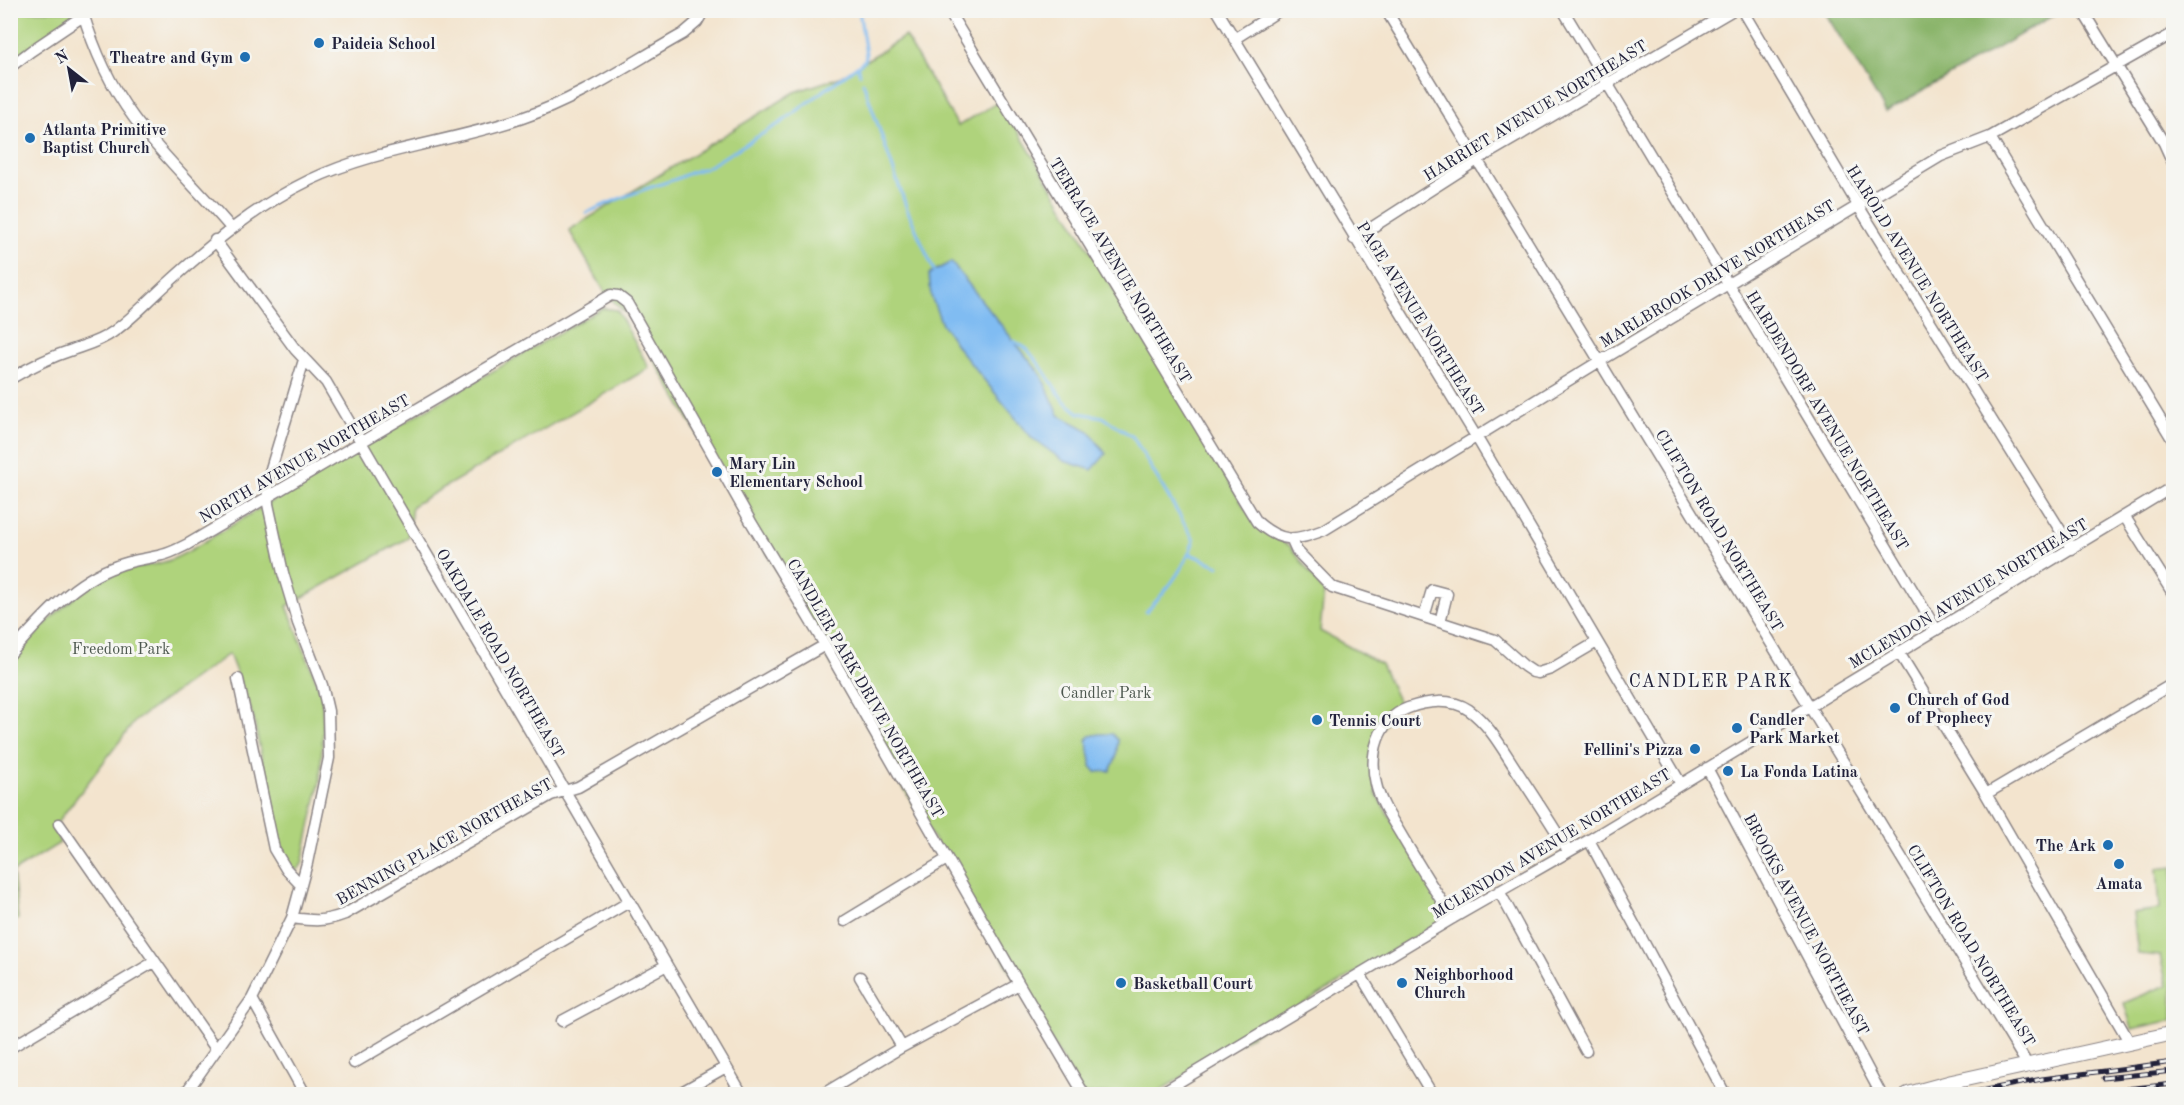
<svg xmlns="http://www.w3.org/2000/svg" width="2184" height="1105" font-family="'Old Standard TT',serif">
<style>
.green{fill:#afd37c;stroke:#687a5c;stroke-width:1.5}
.forest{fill:#8bb56c;stroke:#566c54;stroke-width:1.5}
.water{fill:#80bcf2;stroke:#516f96;stroke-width:1.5}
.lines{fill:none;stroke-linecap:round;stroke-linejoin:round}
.stream{stroke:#80bcf2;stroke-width:3}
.minor-casing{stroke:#8a8384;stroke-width:13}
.major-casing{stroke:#8a8384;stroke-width:16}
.minor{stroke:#fff;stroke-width:10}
.major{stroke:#fff;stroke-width:14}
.rail-casing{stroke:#22223b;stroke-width:5}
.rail{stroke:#f6f6f2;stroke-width:3;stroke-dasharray:9;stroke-linecap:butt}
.poi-dot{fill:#1f6fb2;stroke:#f6f6f2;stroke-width:2}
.labels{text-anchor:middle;stroke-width:6;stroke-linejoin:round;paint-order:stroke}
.poi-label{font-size:16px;font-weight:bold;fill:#22223b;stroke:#f6f6f2;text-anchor:start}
.street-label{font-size:16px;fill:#22223b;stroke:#f6f6f2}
.park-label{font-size:16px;fill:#4c574e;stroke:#f6f6f2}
.neighbourhood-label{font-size:18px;letter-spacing:1.5px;fill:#22223b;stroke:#f6f6f2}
</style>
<rect width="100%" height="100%" fill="#f6f6f2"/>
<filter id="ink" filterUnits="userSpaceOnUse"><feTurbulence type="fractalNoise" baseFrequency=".0167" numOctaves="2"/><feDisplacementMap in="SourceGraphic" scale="12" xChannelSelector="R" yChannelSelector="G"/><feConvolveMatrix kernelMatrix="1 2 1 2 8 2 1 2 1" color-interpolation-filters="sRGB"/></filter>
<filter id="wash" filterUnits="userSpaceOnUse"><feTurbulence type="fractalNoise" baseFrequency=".008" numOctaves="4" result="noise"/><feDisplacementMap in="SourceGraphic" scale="24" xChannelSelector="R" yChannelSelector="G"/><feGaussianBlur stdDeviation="1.35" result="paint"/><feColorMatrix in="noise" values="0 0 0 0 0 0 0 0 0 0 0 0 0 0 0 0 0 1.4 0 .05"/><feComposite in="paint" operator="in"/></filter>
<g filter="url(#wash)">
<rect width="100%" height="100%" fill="#f3e4ce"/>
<path class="green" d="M11,11H76L74,19L11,61Z
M905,36L958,126L1000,101L1255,525L1290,546L1324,592L1320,631L1381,664L1401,707L1376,734V794L1450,916L1154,1094H1082L628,315L606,294L569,230L795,92L840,77Z
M602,308L617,310L649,368L412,506L408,538L287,606L322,695L323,729L320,781L302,864L298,870L292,869L285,861L280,848L253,716L229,654L135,721L54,827L60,843L13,872L18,919L11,924L10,664C39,630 72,591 114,574C131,567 147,567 164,562C173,560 181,555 189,551L358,449Z
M2173,866V1020L2132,1029L2124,1003L2167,985L2160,956L2138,954L2133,913L2160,909L2157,868Z"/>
<path class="forest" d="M1824,11H2061L1886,112Z"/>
<path class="water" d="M951,262L1041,375L1059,415L1089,431L1106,454L1092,470L1064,461L1032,438L958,348L941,322L931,296L929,274Z
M1100,734H1112L1118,740L1116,758L1110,771L1096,772L1091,766C1092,757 1087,749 1087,740L1090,736Z"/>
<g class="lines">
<path class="stream" d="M857,66L860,74
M863,82L907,209L936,275
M586,213C614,200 641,190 670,181C683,177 692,170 706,168L782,122L865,60L866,55L859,10
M1014,341L1027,349L1042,368L1063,400L1079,413L1103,417L1133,437L1194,540C1185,569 1166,591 1146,612
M1190,554L1219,566"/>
</g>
</g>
<g filter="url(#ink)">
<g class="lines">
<g class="minor-casing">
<path id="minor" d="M82,10C93,47 111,87 134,118C163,157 200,191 231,228
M948,10L1257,522C1282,544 1295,541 1324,530L1600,361L1941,156L1990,137L2174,33
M1217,10L1480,443L1681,784
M1386,10L2027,1064
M1563,10L1936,629
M1742,10L1862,212L2072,549
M2082,10L2164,143L2174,165
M1234,39L1280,10
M10,67L31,51L92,10
M1990,137L2174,442
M1354,239L1477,160L1733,10
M215,240L295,349L326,382L742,1094
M10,379C30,367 50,357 72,350C86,345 101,341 113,332C133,318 149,300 167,284C211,244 256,206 310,180C377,148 453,142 522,118C579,99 631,63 683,34L697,22L704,10
M2125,517L2174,595
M1292,540L1297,551L1332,587L1495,640L1524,666L1533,672L1538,673L1551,669L1597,642
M1424,617L1432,590L1447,594L1440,622
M1898,651L1986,794L2130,1043
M10,654C40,620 73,581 117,566C132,560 147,559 162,555C171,553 180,548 188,544L611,295L618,296L627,303L751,522L825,645L1019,984L1084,1094
M238,679L274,849L286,869L300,884
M1707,768L1881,1094
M1986,794L2174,683
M59,824L216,1049
M1589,840L1725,1094
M1499,891L1586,1051
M292,918C314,921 324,922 345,914L551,795L578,787L825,645
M1453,918C1434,890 1417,862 1400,833C1391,818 1380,802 1376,784C1369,755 1377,720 1408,708C1427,701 1451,698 1469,710C1490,725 1503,750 1517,771C1534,797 1552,824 1568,851
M845,921L947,859
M1360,974L1432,1094
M860,977L902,1047
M252,999L305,1094
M562,1021L665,966
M10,1048L154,962
M354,1063L629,902
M185,1094L252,999L292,918L307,863L329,758L328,711L322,685L298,623L283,573L268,504L267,482L304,360
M678,1094L726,1067
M823,1094L902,1047L1019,984
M1159,1094L1453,918L1589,840L2174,486"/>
</g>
<g class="major-casing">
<path id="major" d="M1908,1094L1952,1082L2174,1033"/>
</g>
<use href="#minor" class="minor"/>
<use href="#major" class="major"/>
<g class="rail-casing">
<path id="rail" d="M2103,1078L2174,1071
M1964,1094L2042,1079L2174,1062
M2075,1094L2174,1084"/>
</g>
<use href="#rail" class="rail"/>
</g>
</g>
<g class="poi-dot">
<circle cx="319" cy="43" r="6"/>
<circle cx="245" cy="57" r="6"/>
<circle cx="30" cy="138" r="6"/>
<circle cx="717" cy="472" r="6"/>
<circle cx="1895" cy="708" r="6"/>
<circle cx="1317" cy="720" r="6"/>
<circle cx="1737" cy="728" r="6"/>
<circle cx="1695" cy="749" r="6"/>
<circle cx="1728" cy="771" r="6"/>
<circle cx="2108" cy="845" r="6"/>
<circle cx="2119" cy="864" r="6"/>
<circle cx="1121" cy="983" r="6"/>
<circle cx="1402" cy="983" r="6"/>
</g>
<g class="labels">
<g class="poi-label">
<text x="331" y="49">Paideia School</text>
<text x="233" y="63" text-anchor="end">Theatre and Gym</text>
<text x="42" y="135">Atlanta Primitive<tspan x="42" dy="18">Baptist Church</tspan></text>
<text x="729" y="469">Mary Lin<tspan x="729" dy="18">Elementary School</tspan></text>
<text x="1907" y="705">Church of God<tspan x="1907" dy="18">of Prophecy</tspan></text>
<text x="1749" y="725">Candler<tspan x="1749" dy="18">Park Market</tspan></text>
<text x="1329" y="726">Tennis Court</text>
<text x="1683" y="755" text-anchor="end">Fellini's Pizza</text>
<text x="1740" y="777">La Fonda Latina</text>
<text x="2096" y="851" text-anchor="end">The Ark</text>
<text x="2119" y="889" text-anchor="middle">Amata</text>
<text x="1414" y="980">Neighborhood<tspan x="1414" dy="18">Church</tspan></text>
<text x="1133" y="989">Basketball Court</text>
</g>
<g class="street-label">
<text transform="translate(1535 110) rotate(-31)" y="6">HARRIET AVENUE NORTHEAST</text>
<text transform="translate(1121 270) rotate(59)" y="6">TERRACE AVENUE NORTHEAST</text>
<text transform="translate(1717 273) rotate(-31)" y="6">MARLBROOK DRIVE NORTHEAST</text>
<text transform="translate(1918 273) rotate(58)" y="6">HAROLD AVENUE NORTHEAST</text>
<text transform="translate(1421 318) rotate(58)" y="6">PAGE AVENUE NORTHEAST</text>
<text transform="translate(1828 420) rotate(59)" y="6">HARDENDORF AVENUE NORTHEAST</text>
<text transform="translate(304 458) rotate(-30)" y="6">NORTH AVENUE NORTHEAST</text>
<text transform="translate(1720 530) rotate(59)" y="6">CLIFTON ROAD NORTHEAST</text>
<text transform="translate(1968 593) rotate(-31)" y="6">MCLENDON AVENUE NORTHEAST</text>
<text transform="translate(501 653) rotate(60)" y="6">OAKDALE ROAD NORTHEAST</text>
<text transform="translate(866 688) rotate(60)" y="6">CANDLER PARK DRIVE NORTHEAST</text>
<text transform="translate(444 841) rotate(-29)" y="6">BENNING PLACE NORTHEAST</text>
<text transform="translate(1551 843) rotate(-31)" y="6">MCLENDON AVENUE NORTHEAST</text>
<text transform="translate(1807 924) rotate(62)" y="6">BROOKS AVENUE NORTHEAST</text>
<text transform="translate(1972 945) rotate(59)" y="6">CLIFTON ROAD NORTHEAST</text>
</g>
<g class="park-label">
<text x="121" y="654">Freedom Park</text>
<text x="1106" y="698">Candler Park</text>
</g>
<g class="neighbourhood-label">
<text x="1711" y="687">CANDLER PARK</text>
</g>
</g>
<rect width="2184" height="1105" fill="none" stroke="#f6f6f2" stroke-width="36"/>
<g transform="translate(69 69) rotate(329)" stroke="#f6f6f2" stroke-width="4.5" paint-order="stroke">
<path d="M0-4.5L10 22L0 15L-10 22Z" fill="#22223b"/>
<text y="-9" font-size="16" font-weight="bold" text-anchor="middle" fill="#22223b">N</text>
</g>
</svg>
